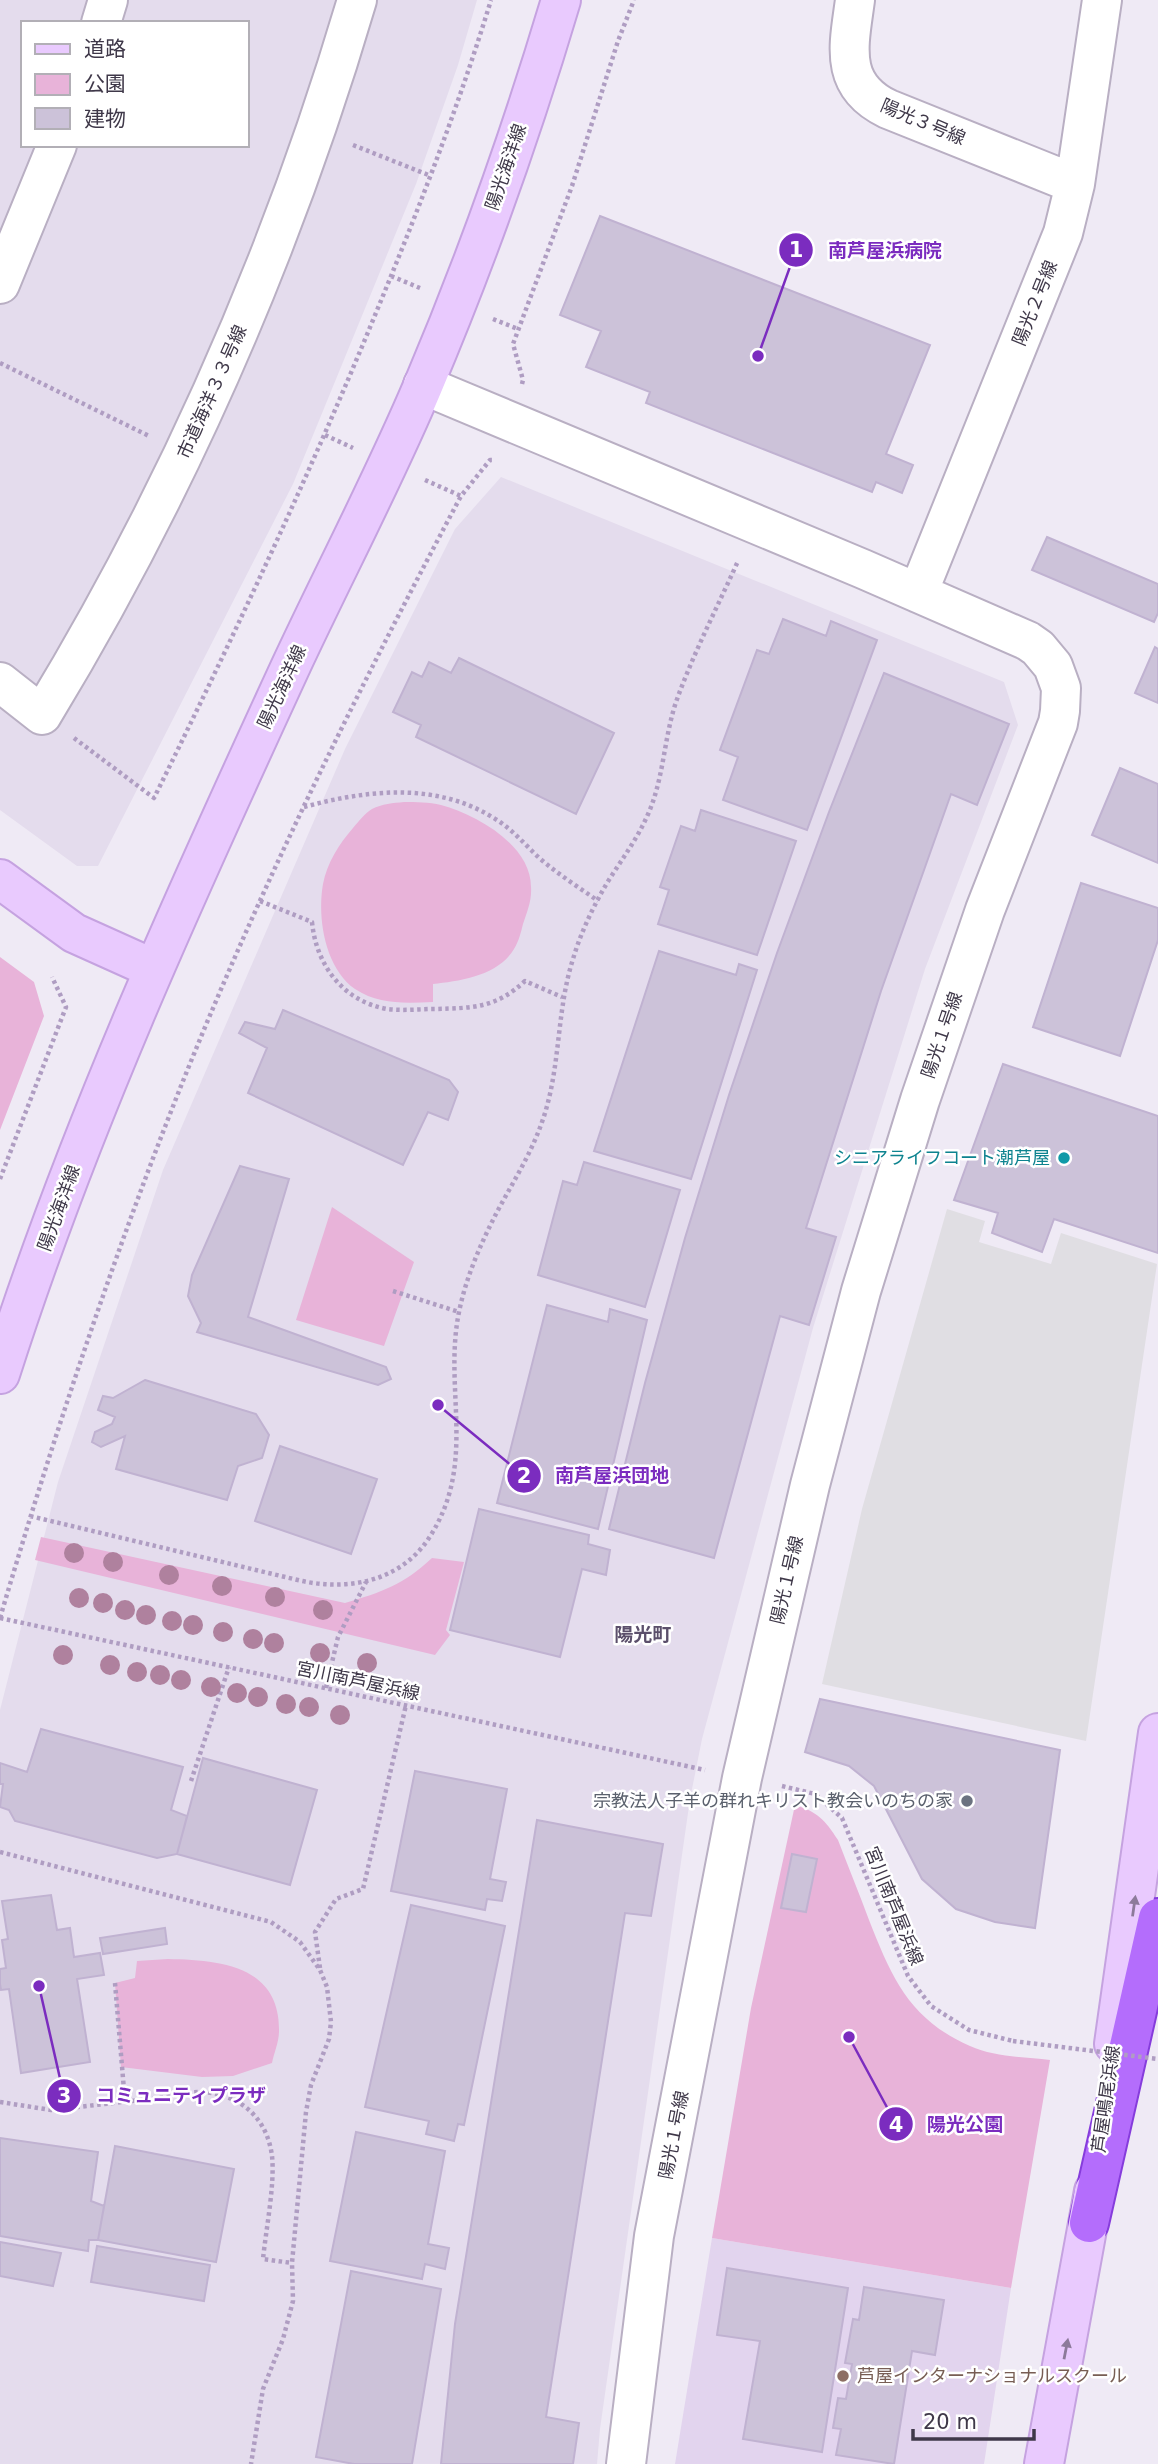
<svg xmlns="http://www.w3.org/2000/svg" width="1158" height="2464" font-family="'DejaVu Sans','Noto Sans JP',sans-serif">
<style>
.residential{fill:#e4dced;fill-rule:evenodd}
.education{fill:#e2d4ee}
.green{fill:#e8b3d9}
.parking{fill:#e0dee3}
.building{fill:#ccc2d9;stroke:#c0b2d1;stroke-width:2}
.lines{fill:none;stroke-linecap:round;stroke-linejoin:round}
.street-casing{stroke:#b9afc3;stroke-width:42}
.secondary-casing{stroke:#c5a2e0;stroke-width:42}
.highway-casing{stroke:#863cdc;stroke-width:42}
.path{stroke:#af9dc2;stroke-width:4.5;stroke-dasharray:3.5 3.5;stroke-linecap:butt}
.street{stroke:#fff;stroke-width:38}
.secondary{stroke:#e9cafe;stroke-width:38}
.highway{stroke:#b46dfc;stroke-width:38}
.path-bridge{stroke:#af9dc2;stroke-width:4.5;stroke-dasharray:3.5 3.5;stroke-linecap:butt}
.tree{fill:#af819e}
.oneway{fill:#8c7a9a}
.culture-dot{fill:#0f9aa8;stroke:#fff;stroke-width:2.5}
.worship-dot{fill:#6b7280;stroke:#fff;stroke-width:2.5}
.education-dot{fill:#8d6e63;stroke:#fff;stroke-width:2.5}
.labels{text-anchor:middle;stroke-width:5;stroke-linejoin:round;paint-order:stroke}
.street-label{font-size:18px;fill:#3f3849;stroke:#fff}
.culture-label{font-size:18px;fill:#0d838f;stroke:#fff;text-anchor:end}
.worship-label{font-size:18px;fill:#5b616d;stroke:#fff;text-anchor:end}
.education-label{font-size:18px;fill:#785e54;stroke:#fff;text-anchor:start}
.neighbourhood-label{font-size:19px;font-weight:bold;fill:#5b4f6b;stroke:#fff}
.leader{fill:none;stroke:#7b2cbf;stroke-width:2.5}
.callout-dot{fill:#7b2cbf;stroke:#fff;stroke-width:2.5}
.mark-label{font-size:21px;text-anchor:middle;font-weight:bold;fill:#fff}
.callout-label{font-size:19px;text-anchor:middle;font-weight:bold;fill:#7b2cbf;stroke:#fff;stroke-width:5;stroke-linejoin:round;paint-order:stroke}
</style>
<rect width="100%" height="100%" fill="#efeaf5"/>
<path class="residential" d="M0,0H477L458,65L416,184L293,484L98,866H77L0,810ZM23,23H247V145H23Z
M501,477L1004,682L1018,725L925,969L813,1328L702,1739L690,1799L600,2429L597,2464H0V1710L58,1482L163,1170L345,749L455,529Z"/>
<path class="education" d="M712,2238L1011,2288L984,2464H675Z"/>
<path class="green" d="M404,802C416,802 429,802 441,805C477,815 531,845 531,887C532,900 527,912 523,924C521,932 519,941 514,949C498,976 460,981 433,984V1002C405,1003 379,1005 355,989C325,968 317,918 323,884C327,863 339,844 353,828C359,821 365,813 372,809C382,804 393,803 404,802Z
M0,957L34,982L44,1016L0,1130Z
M332,1207L414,1262L384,1346L296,1320Z
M41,1537L345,1603C382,1592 403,1585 432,1558L464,1562L446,1630L450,1635L435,1655L35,1560Z
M795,1805C818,1812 825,1820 838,1840C848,1866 859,1893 869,1920C892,1978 909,2019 970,2046C994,2057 1024,2057 1050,2060L1011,2288L712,2238L751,2008Z
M168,1959C219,1960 280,1965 279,2031C279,2042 274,2053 272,2063L233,2076L202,2077L121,2067L115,1983L135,1978L137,1961Z"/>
<path class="parking" d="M947,1209L985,1221L979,1242L1051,1264L1061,1233L1157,1264L1086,1741L822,1684L862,1509Z"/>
<path class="building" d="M600,216L930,345L886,454L913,465L902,493L876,482L872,492L646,403L650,392L586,367L601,331L560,315Z
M1047,537L1158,584V613L1154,622L1032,570Z
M783,619L826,636L831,621L877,640L807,830L723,800L738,757L720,750L757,650L769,654Z
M1155,647L1158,649V703L1135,693Z
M459,658L614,733L576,814L416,737L421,725L393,712L412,672L422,677L429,662L451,673Z
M884,673L1009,724L977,805L951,794L881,991L806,1228L836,1237L809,1325L780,1316L714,1558L609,1529L645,1383L685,1238L729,1095L777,953L829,812Z
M1120,768L1158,784V863L1092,835Z
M701,810L796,841L757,955L658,924L669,890L660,887L681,826L695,831Z
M1081,883L1158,908V940L1120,1056L1033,1027Z
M659,951L736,975L739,964L757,970L691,1179L594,1151Z
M283,1010L449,1080L458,1092L448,1120L428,1112L403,1165L248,1093L267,1048L239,1033L245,1022L275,1029Z
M1003,1064L1158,1116V1253L1054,1219L1042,1252L992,1233L998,1213L954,1200Z
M584,1162L680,1190L645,1307L538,1275L563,1181L577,1185Z
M240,1166L289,1179L248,1317L386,1367L391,1379L378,1385L197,1332L201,1323L188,1296L192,1275Z
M547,1305L608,1322L610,1309L647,1320L598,1529L497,1503Z
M145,1380L256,1414L269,1435L262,1458L238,1466L227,1500L116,1469L125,1436L101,1447L92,1442L95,1432L112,1424L115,1417L98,1410L103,1396L113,1398Z
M280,1446L377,1479L351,1554L255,1521Z
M479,1509L589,1535L588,1544L610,1550L606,1575L582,1569L560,1657L450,1630Z
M820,1699L1060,1750L1035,1928L995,1922L956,1909L922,1879L874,1786L849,1766L805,1752Z
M41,1729L183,1767L171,1810L187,1816L177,1854L157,1858L15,1821L9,1810L0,1807L3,1784H0V1763L27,1772Z
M203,1758L317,1790L290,1885L177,1854Z
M415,1771L507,1789L490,1879L506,1882L502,1901L487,1899L485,1910L391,1891Z
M537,1820L663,1844L651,1916L625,1913L546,2417L579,2423L573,2464H441L455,2324Z
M792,1854L817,1859L806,1912L781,1908Z
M51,1895L57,1930L70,1928L74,1957L100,1953L104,1975L77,1979L90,2062L21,2073L9,1989L1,1990L0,1984V1969L6,1968L2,1940L8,1939L2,1901Z
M411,1905L505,1926L464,2125L458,2124L454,2141L426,2134L429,2121L365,2107Z
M165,1928L167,1944L103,1954L100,1938Z
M356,2132L445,2151L428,2244L449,2248L445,2269L425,2264L422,2279L330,2261Z
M0,2138L98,2152L91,2201L104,2206L98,2240H89L88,2251L0,2236Z
M115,2146L234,2169L216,2262L98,2240Z
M0,2242L61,2253L53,2286L0,2276Z
M97,2246L210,2265L204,2301L91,2282Z
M727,2268L848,2288L822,2452L743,2439L760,2341L717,2335Z
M351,2271L441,2289L412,2464H354L316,2457Z
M864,2287L944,2300L935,2355L912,2351L894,2464L836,2455L841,2429L833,2428L838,2398L846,2399L852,2364L845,2363L853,2319L859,2320Z"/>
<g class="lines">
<g class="street-casing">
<path id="street" d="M855,0C849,45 838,85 888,109L1075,184
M101,23L108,0
M0,284L57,145
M423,385L863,569L1028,641L1038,648L1053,666L1061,688L1060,711L1058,723L985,910L920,1100L861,1291L810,1485L742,1778L654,2236L626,2464
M918,593L1063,233L1075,184L1102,0
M0,682L42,715C178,491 283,251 357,0"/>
</g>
<g class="secondary-casing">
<path id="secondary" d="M0,879L74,933L154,969
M0,1374C77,1132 183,900 289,670C333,575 382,483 423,386C476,261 522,131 561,0
M1114,2044L1158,1733
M1044,2464L1094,2191"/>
</g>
<g class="highway-casing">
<path id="highway" d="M1089,2223L1158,1918"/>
</g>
<path class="path" d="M353,145L431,176
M391,276L420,288
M493,319L518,329
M0,363L149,436
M522,384L523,380L513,344L572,186L618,41L634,0
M325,435L353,448
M425,480L461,496L490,460H493
M74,738L154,798C229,646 301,493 366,337C412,226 456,115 491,0
M304,807C366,790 435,782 492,817C508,826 520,839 533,852C551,870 576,885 598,901
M260,901L312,922C316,964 342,1001 387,1009C403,1011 419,1009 435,1009C473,1008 496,1008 525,981L562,997
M0,1179L66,1007L52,977
M393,1291L459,1312
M30,1516L302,1581C349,1591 401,1581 429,1538C478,1463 443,1390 459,1312C466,1277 481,1243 497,1212C513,1182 531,1154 542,1122C561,1069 556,1012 573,959C581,932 593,907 607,883C622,859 638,838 649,812C664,776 664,738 676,702C693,654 717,608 738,561
M0,1618C53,1438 112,1260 181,1086C262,883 359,688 461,496
M0,1618L705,1770
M326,1688L338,1637L366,1582
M191,1781L229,1667
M782,1786L815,1794L842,1818L908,1976L931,2006L969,2030L1013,2041
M0,1852L271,1922L300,1942L320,1970L327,1987L331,2022L329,2039L311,2085L306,2112L292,2263L293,2301L283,2339L263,2389L251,2464
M320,1968L315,1932L336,1899L363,1889L406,1705
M115,1983L125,2102
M0,2102L51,2110L167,2097C214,2082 265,2101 272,2156C275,2185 266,2229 263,2259L292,2263"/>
<use href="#street" class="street"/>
<use href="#secondary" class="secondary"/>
<use href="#highway" class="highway"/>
<path class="path-bridge" d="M1013,2041L1158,2059"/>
</g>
<g class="tree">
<circle cx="74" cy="1553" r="10"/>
<circle cx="113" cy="1562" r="10"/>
<circle cx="169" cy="1575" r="10"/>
<circle cx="222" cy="1586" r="10"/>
<circle cx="275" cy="1597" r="10"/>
<circle cx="79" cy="1598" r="10"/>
<circle cx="103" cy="1603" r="10"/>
<circle cx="125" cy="1610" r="10"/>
<circle cx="323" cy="1610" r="10"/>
<circle cx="146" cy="1615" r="10"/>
<circle cx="172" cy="1621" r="10"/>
<circle cx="193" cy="1625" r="10"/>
<circle cx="223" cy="1632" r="10"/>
<circle cx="253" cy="1639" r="10"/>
<circle cx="274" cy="1643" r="10"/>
<circle cx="320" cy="1653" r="10"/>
<circle cx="63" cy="1655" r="10"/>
<circle cx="367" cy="1663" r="10"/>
<circle cx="110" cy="1665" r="10"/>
<circle cx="137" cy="1672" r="10"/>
<circle cx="160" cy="1675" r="10"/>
<circle cx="181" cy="1680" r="10"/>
<circle cx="211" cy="1687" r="10"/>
<circle cx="237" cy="1693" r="10"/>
<circle cx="258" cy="1697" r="10"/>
<circle cx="286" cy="1704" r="10"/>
<circle cx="309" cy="1707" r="10"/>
<circle cx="340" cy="1715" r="10"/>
</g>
<defs><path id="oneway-solid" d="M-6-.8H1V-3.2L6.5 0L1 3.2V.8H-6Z" transform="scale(1.75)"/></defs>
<g class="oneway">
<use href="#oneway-solid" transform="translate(1134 1906) rotate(-82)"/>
<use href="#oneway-solid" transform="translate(1066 2349) rotate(-79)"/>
</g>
<circle class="culture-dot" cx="1064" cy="1158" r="7"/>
<circle class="worship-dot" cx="967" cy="1801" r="7"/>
<circle class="education-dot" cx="843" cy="2376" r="7"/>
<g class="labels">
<g class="street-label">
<text transform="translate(923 122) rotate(23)" y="6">陽光３号線</text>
<text transform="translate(506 167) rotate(-71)" y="6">陽光海洋線</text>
<text transform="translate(1035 303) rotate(-68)" y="6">陽光２号線</text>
<text transform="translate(212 392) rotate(-66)" y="6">市道海洋３３号線</text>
<text transform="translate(282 687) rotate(-65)" y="6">陽光海洋線</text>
<text transform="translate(942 1035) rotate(-71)" y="6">陽光１号線</text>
<text transform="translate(59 1208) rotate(-70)" y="6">陽光海洋線</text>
<text transform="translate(787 1580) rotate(-77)" y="6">陽光１号線</text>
<text transform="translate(358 1681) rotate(12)" y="6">宮川南芦屋浜線</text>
<text transform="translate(894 1906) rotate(68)" y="6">宮川南芦屋浜線</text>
<text transform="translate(1106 2099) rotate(-82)" y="6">芦屋鳴尾浜線</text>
<text transform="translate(674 2135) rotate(-79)" y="6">陽光１号線</text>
</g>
<g class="culture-label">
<text x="1050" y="1164">シニアライフコート潮芦屋</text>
</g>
<g class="worship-label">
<text x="953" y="1807">宗教法人子羊の群れキリスト教会いのちの家</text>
</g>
<g class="education-label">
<text x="857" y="2382">芦屋インターナショナルスクール</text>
</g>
<g class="neighbourhood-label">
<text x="643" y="1641">陽光町</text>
</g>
</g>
<path class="leader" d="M758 356L796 250M438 1405L524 1476M39 1986L64 2096M849 2037L896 2124"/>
<g class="callout-dot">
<circle cx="758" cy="356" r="7"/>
<circle cx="438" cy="1405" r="7"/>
<circle cx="39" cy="1986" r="7"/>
<circle cx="849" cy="2037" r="7"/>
<circle cx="796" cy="250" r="18"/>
<circle cx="524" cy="1476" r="18"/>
<circle cx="64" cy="2096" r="18"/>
<circle cx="896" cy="2124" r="18"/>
</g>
<g class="mark-label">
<text x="796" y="257">1</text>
<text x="524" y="1483">2</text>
<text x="64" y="2103">3</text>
<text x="896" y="2132">4</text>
</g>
<g class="callout-label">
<text x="885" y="257">南芦屋浜病院</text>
<text x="612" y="1482">南芦屋浜団地</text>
<text x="181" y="2102">コミュニティプラザ</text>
<text x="965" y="2131">陽光公園</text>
</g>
<rect x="21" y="21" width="228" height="126" fill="#ffffff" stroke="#b2afb6" stroke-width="2"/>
<rect x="35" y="44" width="35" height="10" fill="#e9cafe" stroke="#b2afb6" stroke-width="2"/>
<text x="84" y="56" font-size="21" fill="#3f3849">道路</text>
<rect x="35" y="74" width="35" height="21" fill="#e8b3d9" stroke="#b2afb6" stroke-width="2"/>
<text x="84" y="91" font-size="21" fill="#3f3849">公園</text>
<rect x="35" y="108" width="35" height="21" fill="#ccc2d9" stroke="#b2afb6" stroke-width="2"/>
<text x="84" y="126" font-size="21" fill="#3f3849">建物</text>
<path d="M913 2429v10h121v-10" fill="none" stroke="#3f3849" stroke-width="3.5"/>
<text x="923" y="2429" font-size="21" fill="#3f3849" stroke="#ffffff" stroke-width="5" paint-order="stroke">20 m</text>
</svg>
